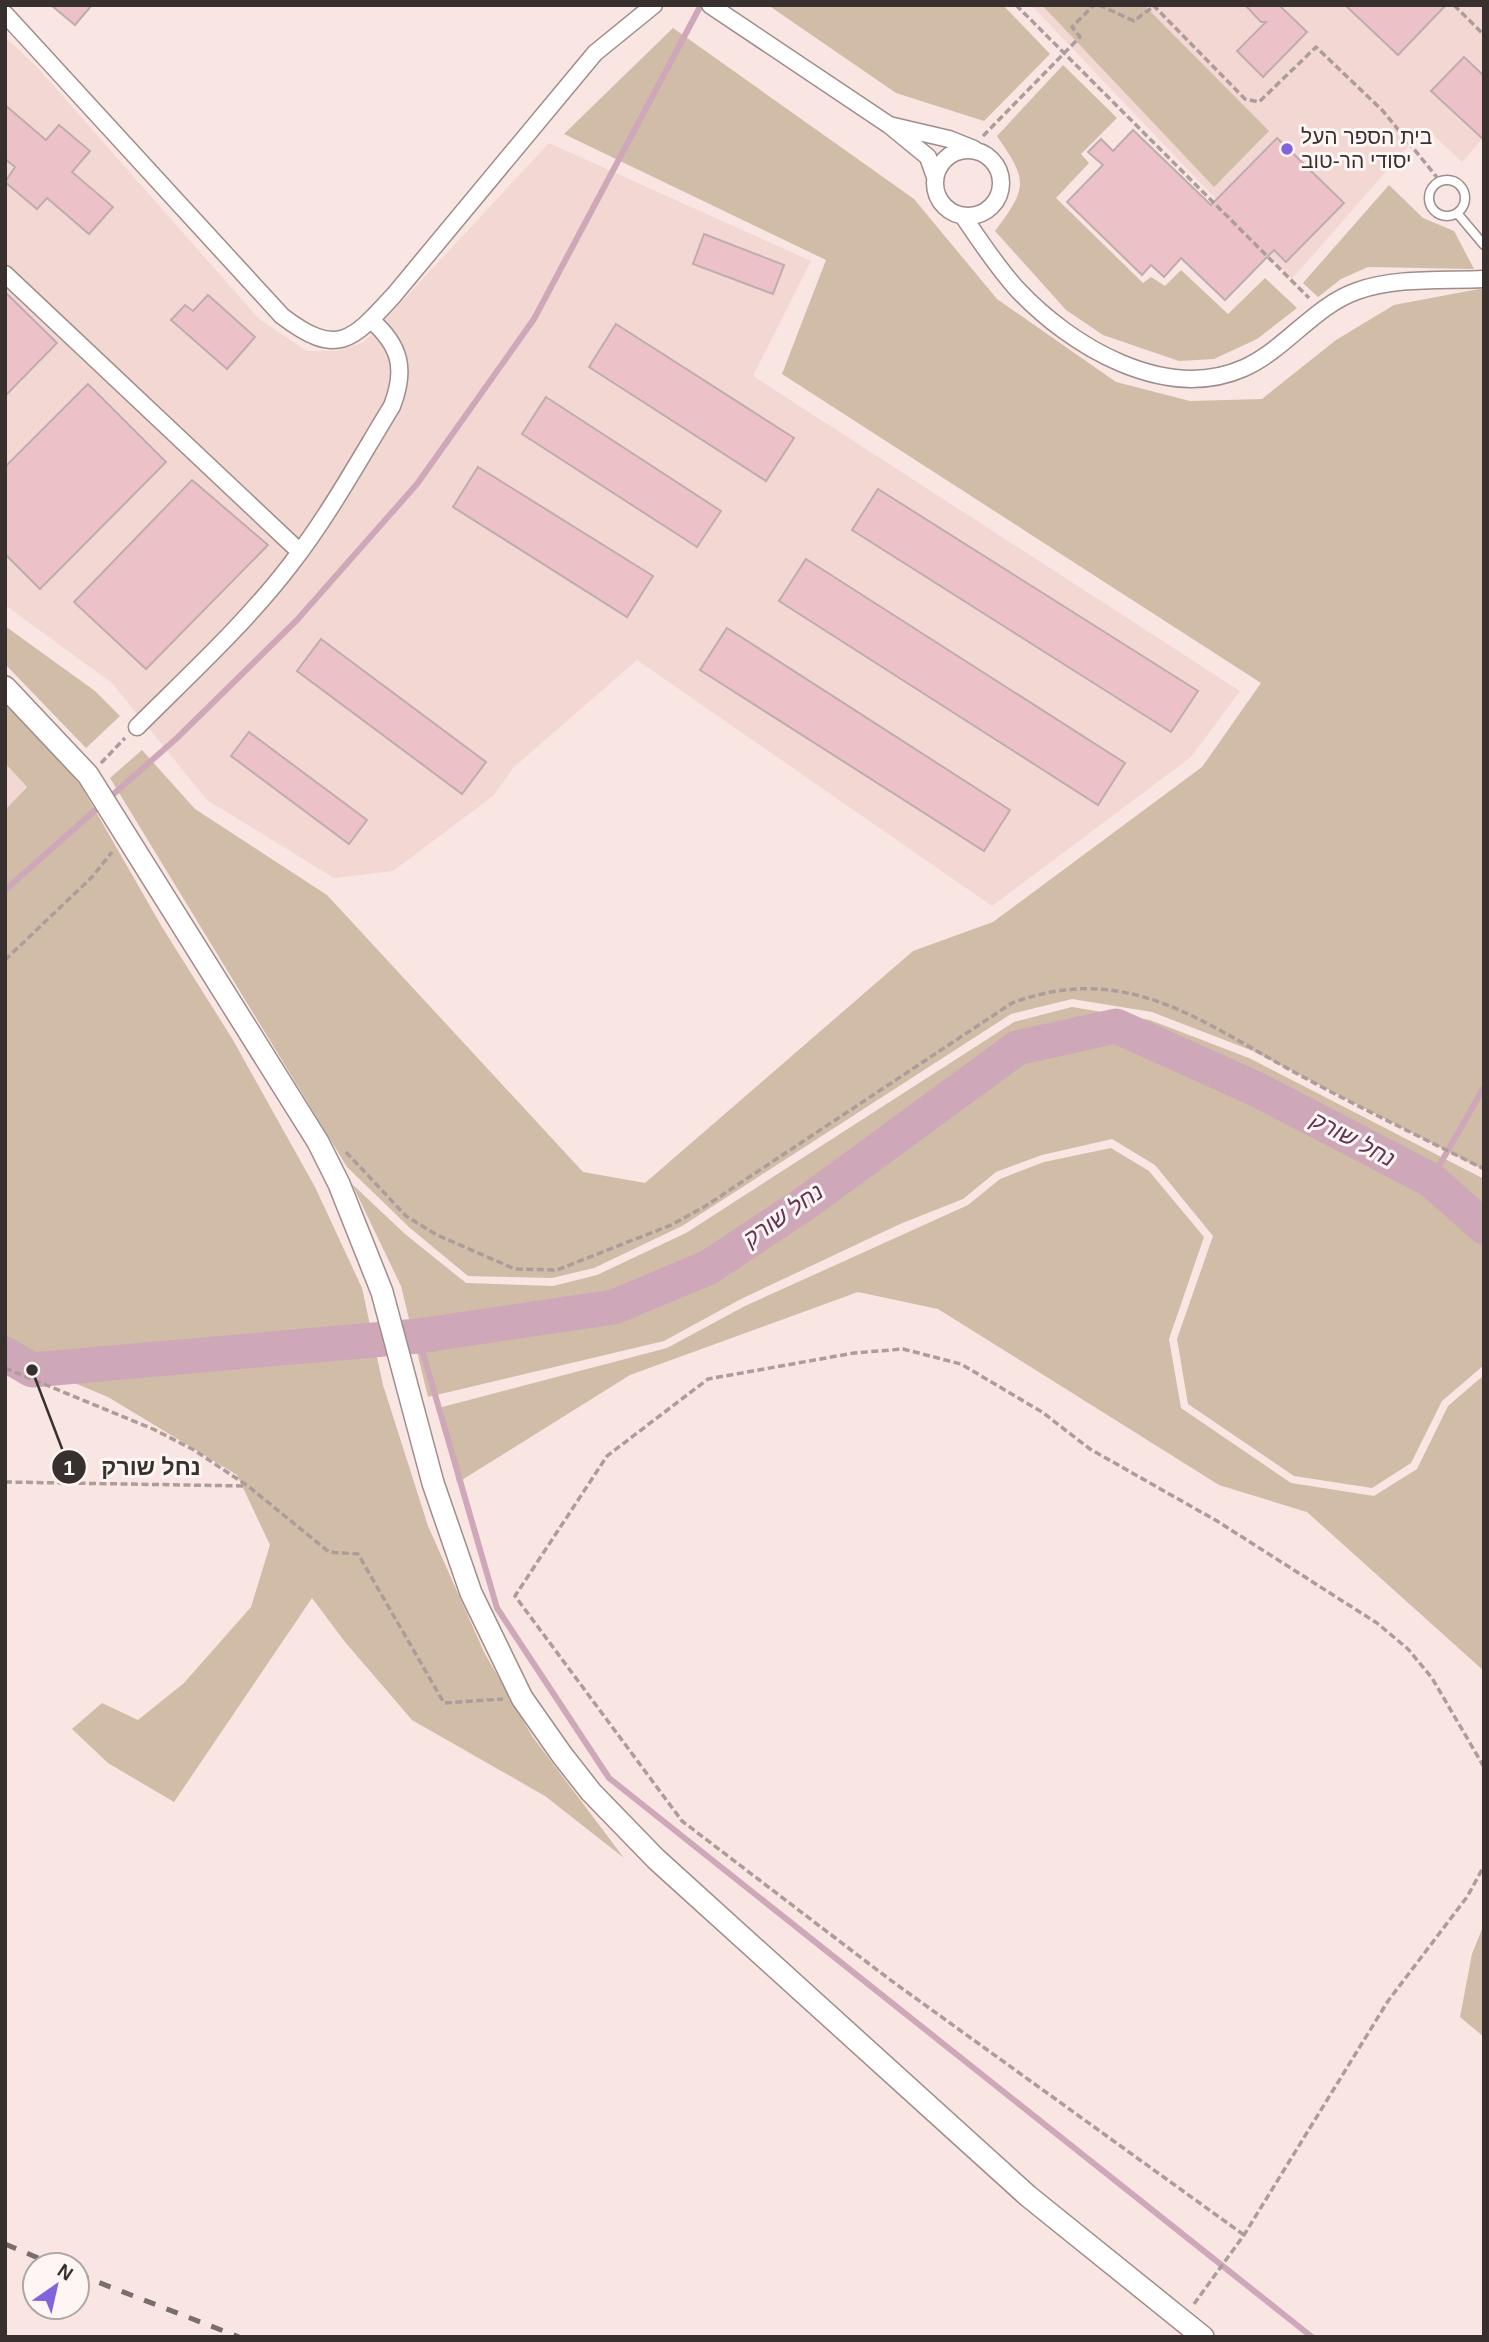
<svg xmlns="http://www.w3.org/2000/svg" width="1489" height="2342" font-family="Helvetica,Heebo,sans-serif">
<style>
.built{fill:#f3d7d3}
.green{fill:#d1bca7}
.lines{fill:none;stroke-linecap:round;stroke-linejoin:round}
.stream{stroke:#cea8b9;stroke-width:6}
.river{stroke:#cea8b9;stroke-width:35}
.building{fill:#ecc2c8;stroke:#bfacaf;stroke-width:2}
.service-casing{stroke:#9e8d8a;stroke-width:11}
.minor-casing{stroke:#9e8d8a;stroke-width:19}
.secondary-casing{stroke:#9e8d8a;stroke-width:24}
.path{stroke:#ac9d9b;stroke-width:3.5;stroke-dasharray:7 3.5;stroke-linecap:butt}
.service{stroke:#fff;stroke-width:8}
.minor{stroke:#fff;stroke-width:16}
.secondary{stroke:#fff;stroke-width:21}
.rail{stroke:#796e6b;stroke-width:5;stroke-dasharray:12 12;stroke-linecap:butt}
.poi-dot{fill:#8263de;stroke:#fdf6f4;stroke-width:2.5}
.labels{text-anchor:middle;stroke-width:6;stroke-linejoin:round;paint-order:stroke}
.poi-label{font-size:21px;fill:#37302e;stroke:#fdf6f4;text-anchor:start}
.water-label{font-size:23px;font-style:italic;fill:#67354f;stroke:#fdf6f4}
.leader{fill:none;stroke:#37302e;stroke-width:2.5}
.callout-dot{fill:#37302e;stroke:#fdf6f4;stroke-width:2.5}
.mark-label{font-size:21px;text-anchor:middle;font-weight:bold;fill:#fff}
.callout-label{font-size:23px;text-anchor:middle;font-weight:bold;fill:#37302e;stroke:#fdf6f4;stroke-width:6;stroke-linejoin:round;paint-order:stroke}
</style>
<rect width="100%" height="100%" fill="#f9e5e2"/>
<path class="built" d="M1031,5H1484V137L1462,162L1425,127L1292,279Z
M5,37L37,67L259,319L307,351H336L364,342L549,143L811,261L753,376L1240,691L1191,757L992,906L637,660L514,767L493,796L393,871L334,878L207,800L112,683L5,605Z
M5,763L27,787L5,810Z"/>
<path class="green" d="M768,5H1003L1050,54L984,121L896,93Z
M1042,5H1144L1269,131L1214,187Z
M673,28L914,199L997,299L1116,382L1190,401L1262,399L1336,340L1394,305L1484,288V1170L1253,1051L1152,1012L1072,999L1011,1014L682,1226L594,1268L552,1278L468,1276L410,1228L347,1167L110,778L142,750L195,809L327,895L583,1172L645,1183L913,951L993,922L1202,767L1261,683L782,374L826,260L564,134Z
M1063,65L1117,118L1081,154L1089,163L1056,198L1143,283L1151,277L1165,286L1181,270L1228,314L1265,278L1297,308L1257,339L1214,359L1179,361L1103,335L1066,310L995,231C1028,187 1028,181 997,136Z
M1389,185L1423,218L1454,231L1474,269L1368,267L1341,279L1318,297L1303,283Z
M5,626L95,691L120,716L86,748L5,664Z
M5,697L80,784L162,927L233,1040L315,1187L362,1288L383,1385L428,1526L484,1652L532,1736L624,1858L545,1796L412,1720L345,1642L312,1598L174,1802L108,1763L72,1729L102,1703L138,1720L184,1683L251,1607L270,1545L237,1475L108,1397L5,1354V810L27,787L5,763Z
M1072,1007L1150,1020L1249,1058L1484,1179V1365L1442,1401L1411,1463L1372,1488L1294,1476L1188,1404L1177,1339L1213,1236L1155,1165L1112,1139L1042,1155L996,1172L963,1199L900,1224L741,1299L664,1341L428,1397L401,1286L352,1184L405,1234L466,1283L553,1286L597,1275L686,1233L1014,1022Z
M1111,1148L1149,1171L1204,1237L1169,1339L1181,1408L1291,1483L1374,1496L1417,1469L1448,1406L1484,1375V1671L1307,1512L1219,1485L938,1309L858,1292L630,1375L457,1483L442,1407L667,1348L745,1306L968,1205L1000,1179L1044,1162Z
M1484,1924V2037L1460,2017L1472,1954Z"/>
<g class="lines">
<path class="stream" d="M5,890L177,738L297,620L417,484L534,319L701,5
M1431,1180L1484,1087
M418,1336L497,1608L609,1778L1312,2337"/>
<path class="river" d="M5,1354L32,1370L418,1336L614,1307L709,1267L807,1202L1017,1048L1116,1026L1256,1089L1431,1180L1484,1227"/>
</g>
<path class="building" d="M51,5H92L75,25Z
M1245,5H1279L1307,32L1263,77L1237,51L1266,22H1261Z
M1345,5H1446L1398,55Z
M1464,57L1484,76V140L1431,91Z
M5,105L46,140L59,125L90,151L72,172L113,207L89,234L47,198L37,209L5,182L15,167L5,159Z
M1133,130L1211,205L1277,138L1344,203L1286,262L1274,250L1225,300L1181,258L1164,277L1151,265L1142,275L1067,202L1103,165L1088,152L1101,139L1113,151Z
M704,234L784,265L773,294L693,264Z
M5,292L57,343L5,396Z
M208,295L255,337L227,369L171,320L185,305L193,311Z
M616,324L794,438L766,481L589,367Z
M88,384L166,462L40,589L5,554V467Z
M546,397L721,511L697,547L522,434Z
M478,467L653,576L627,617L453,507Z
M192,480L268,545L146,669L74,602Z
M878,489L1198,691L1171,732L852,530Z
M806,559L1125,763L1098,805L779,601Z
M727,628L1010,810L984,851L700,670Z
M321,639L486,762L462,794L297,671Z
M249,732L367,820L349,844L231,756Z"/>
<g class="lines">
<g class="service-casing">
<path id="service" d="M1429 198a18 18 0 1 1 36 0a18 18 0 1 1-36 0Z
M1457,213L1484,245"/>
</g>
<g class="minor-casing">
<path id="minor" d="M710,5L889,125
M5,14L282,316C337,358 352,341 394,295L595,53L654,5
M935 183a33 33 0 1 1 66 0a33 33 0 1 1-66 0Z
M935,177L928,157L889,125L949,139L974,149
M963,216C980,241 997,267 1017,289C1070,346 1165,403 1244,368C1286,349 1314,306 1357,291C1395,277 1444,281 1484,279
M5,274L300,552
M137,727C189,675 246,623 291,564C329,515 359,460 392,406C406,370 401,346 371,320"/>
</g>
<g class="secondary-casing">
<path id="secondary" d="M5,687L88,775L318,1142L339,1184L382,1292L433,1483L471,1593L522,1698L562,1755L591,1792L656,1859L1028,2196L1203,2337"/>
</g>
<path class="path" d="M1016,5L1309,298
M1099,5L1134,21L1154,6
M1153,5L1245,99L1259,102L1316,47L1383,111L1440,181
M1454,5L1484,35
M983,136L1080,37L1072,27L1094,5
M101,763L125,738
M5,960L92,877L112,852
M346,1152L406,1216L437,1235L515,1269L557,1270L671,1225L704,1207L1012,1003C1125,961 1199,1020 1294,1072C1356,1106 1421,1137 1484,1169
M5,1368L153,1429L194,1450L248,1486L329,1552L358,1554L444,1703L503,1699
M5,1482L246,1486
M1244,2235L889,1979L682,1821L515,1596L607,1456L708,1379L854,1353L903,1349L961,1364L1042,1412L1090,1449L1217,1521L1377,1623L1408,1649L1432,1678L1484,1767
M1194,2304L1244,2235L1388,2001L1467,1897L1484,1866"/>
<use href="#service" class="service"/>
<use href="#minor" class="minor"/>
<use href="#secondary" class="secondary"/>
<path class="rail" d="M5,2244L55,2265
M77,2274L239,2337"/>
</g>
<circle class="poi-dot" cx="1287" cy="149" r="7"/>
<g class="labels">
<g class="poi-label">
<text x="1301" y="144">בית הספר העל<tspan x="1301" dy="24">יסודי הר-טוב</tspan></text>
</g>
<g class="water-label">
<text transform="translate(1353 1139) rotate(28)" y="8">נחל שורק</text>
<text transform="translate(783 1215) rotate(-35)" y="8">נחל שורק</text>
</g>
</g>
<path class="leader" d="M32 1370L69 1467"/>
<g class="callout-dot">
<circle cx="32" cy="1370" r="7"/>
<circle cx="69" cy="1467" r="18"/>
</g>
<g class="mark-label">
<text x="69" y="1475">1</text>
</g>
<g class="callout-label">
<text x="151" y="1475">נחל שורק</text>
</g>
<rect width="1489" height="2342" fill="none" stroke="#37302e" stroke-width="14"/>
<g transform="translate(56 2286) rotate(34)"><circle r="33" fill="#fdf6f4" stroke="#aea7a5" stroke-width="2"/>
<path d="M0-5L12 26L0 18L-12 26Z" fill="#8263de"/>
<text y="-10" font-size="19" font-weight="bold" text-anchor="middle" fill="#37302e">N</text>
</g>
</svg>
